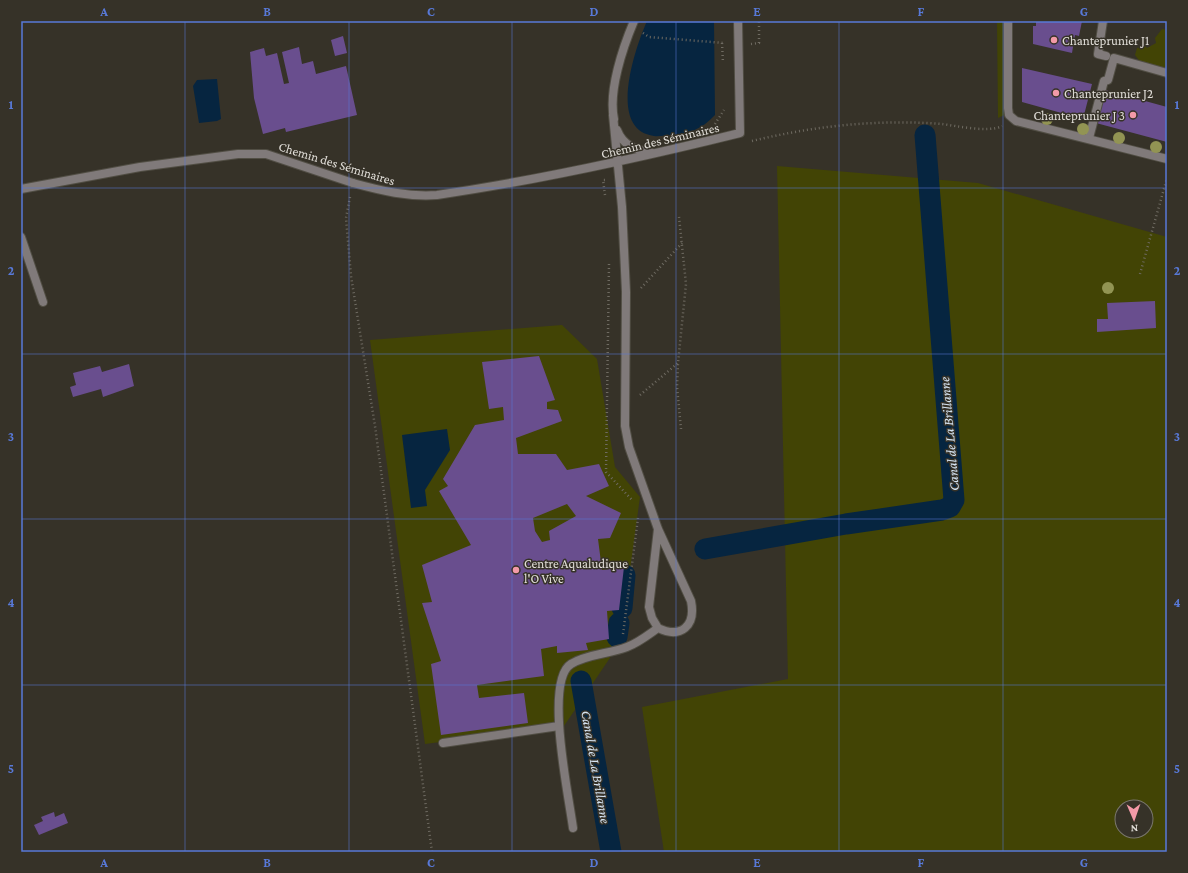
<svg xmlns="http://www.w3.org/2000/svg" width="1188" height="873" font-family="'Crimson Pro',serif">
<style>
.green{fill:#424405;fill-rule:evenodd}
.water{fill:#062540}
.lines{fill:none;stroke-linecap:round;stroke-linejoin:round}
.canal{stroke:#062540;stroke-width:21}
.building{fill:#694e8e;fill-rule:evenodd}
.service-casing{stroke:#514e44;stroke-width:10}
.pedestrian-casing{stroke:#514e44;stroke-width:10}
.minor-casing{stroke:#514e44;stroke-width:10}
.path{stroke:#6f6b62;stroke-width:2.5;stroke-dasharray:1 3;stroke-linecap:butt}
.service{stroke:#807a7a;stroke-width:8}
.pedestrian{stroke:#807a7a;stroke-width:8}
.minor{stroke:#807a7a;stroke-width:8}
.tree{fill:#929453}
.grid{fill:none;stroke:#5879d8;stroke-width:1;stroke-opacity:0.55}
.poi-dot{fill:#f39aa8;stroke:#363228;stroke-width:1.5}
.labels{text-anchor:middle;stroke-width:3;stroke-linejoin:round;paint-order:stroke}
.poi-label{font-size:13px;fill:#e1ded8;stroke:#363228;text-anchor:start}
.street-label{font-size:13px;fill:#e1ded8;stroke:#363228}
.water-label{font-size:14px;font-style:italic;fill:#d4e3f2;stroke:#363228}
.neatline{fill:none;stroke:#5879d8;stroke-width:1.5}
.grid-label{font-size:13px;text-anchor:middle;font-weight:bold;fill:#5879d8}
</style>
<rect width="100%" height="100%" fill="#363228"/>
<path class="green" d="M997,21H1003L1004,115L998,118Z
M1162,29L1167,30V70L1141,63L1135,55L1137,48L1145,46L1147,48L1156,43L1155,38Z
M777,166L978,183L1167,237V852H664L642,707L788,679ZM1122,807H1146V831H1122Z
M562,325L597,359L615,467L640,497L620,643L564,726L425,744L370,340Z"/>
<path class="water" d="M647,21H714L715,115C702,129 689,134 669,135C665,135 659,137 654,136C606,130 636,46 647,21Z
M217,79L221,119L217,121L199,123L193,86L197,80Z
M447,429L450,450L425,490L427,506L411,508L402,435Z"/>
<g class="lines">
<path class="canal" d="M705,549L846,524L942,510L950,507L954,500L925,135
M622,608L625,575
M617,637L619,623
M581,681L611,852"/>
</g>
<path class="building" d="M1036,21H1082L1079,36L1075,35L1072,53L1033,44V26H1036Z
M343,36L347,53L335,56L331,40Z
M299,47L302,64L313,61L316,74L346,66L357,115L286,132L285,128L263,134L254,98L250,52L264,48L266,56L277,53L284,84L289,83L282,52Z
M1022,68L1092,84L1083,119L1022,102Z
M1105,90L1167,107V142L1096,123Z
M1155,301L1156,328L1097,332V319H1108L1107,303Z
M539,356L555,400L547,402V409L558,410L562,421L516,438L518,454H556L567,470L599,464L609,486L586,496L621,513L610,538L598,539L602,570L624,567L619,610L607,611L609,639L586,643L588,650L557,653V646L541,649L544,676L477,685L479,698L524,693L528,723L441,735L431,664L441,661L422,603L432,602L422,565L471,545L439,491L448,486L443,479L475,425L504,420L503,407L489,409L482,362ZM567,504L576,516L549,531L550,540L542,542L535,531L533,518Z
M129,364L134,386L103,397L101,389L73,397L70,387L76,385L73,373L100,366L102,372Z
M54,812L55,817L64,813L68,823L39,835L34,825L43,821L41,817Z"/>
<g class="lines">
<g class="service-casing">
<path id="service" d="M21,189L140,167L238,154H266L353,183
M21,237L43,302
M443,743L559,726"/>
</g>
<g class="pedestrian-casing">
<path id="pedestrian" d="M1103,21L1098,54L1106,56
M1089,138L1104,81L1108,80L1114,58L1167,73"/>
</g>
<g class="minor-casing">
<path id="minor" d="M1008,21V108L1009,115L1016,121L1167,159
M613,115L622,207L626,292L625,426L629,447L658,529L691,601C696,626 681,639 658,628L652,618L649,607L658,529
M614,119C608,91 623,47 634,21
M617,130C623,146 636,150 652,153
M353,183C382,191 408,197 437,195C540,180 639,158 740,133L738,21
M573,828C569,797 544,681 571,664C587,654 609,654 627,647C638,643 648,635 658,628"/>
</g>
<path class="path" d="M643,33L649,37L724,43
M722,43L723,63
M751,44L759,43V21
M715,124L724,110
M752,141C814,126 877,119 942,124C957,126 989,133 1002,126
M605,195L603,180H606
M350,197L346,218L351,276L375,426L432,852
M679,217L686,284L678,363L677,387L681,429
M609,264L606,472L632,500
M1140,274L1167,178
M641,288L682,243
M640,395L678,363
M623,634L638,518"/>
<use href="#service" class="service"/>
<use href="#pedestrian" class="pedestrian"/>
<use href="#minor" class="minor"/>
</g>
<g class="tree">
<circle cx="1047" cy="119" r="6"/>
<circle cx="1083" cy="129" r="6"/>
<circle cx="1119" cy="138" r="6"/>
<circle cx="1156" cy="147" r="6"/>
<circle cx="1108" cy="288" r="6"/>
</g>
<path class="grid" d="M185,21V852M349,21V852M512,21V852M676,21V852M839,21V852M1003,21V852M21,188H1167M21,354H1167M21,519H1167M21,685H1167"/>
<g class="poi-dot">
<circle cx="1054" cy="40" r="4"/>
<circle cx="1056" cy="93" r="4"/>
<circle cx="1133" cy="115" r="4"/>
<circle cx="516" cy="570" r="4"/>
</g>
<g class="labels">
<g class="poi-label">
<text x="1062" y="45">Chanteprunier J1</text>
<text x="1064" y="98">Chanteprunier J2</text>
<text x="1125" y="120" text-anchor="end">Chanteprunier J 3</text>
<text x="524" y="568">Centre Aqualudique<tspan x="524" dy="15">l'O Vive</tspan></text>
</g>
<g class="street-label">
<text transform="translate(660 140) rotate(-13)" y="5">Chemin des Séminaires</text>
<text transform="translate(337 163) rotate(17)" y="5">Chemin des Séminaires</text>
</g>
<g class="water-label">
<text transform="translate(949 434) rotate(-95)" y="5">Canal de La Brillanne</text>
<text transform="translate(596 767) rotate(80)" y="5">Canal de La Brillanne</text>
</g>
</g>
<rect width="1188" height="873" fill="none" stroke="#363228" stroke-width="44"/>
<g transform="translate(1134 819) rotate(178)"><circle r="19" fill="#363228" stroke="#7a776e"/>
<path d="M0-3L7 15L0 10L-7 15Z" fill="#f39aa8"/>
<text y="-6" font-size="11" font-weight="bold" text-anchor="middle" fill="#e1ded8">N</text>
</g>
<rect x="22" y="22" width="1144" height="829" class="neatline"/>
<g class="grid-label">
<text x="104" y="16">A</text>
<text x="267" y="16">B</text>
<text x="431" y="16">C</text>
<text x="594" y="16">D</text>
<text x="757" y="16">E</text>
<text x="921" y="16">F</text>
<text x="1084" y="16">G</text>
<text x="11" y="109">1</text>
<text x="1177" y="109">1</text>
<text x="11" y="275">2</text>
<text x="1177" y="275">2</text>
<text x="11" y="441">3</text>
<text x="1177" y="441">3</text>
<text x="11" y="607">4</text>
<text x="1177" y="607">4</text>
<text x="11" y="773">5</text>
<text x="1177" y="773">5</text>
<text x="104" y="867">A</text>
<text x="267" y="867">B</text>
<text x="431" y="867">C</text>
<text x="594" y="867">D</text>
<text x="757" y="867">E</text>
<text x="921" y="867">F</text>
<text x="1084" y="867">G</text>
</g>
</svg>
